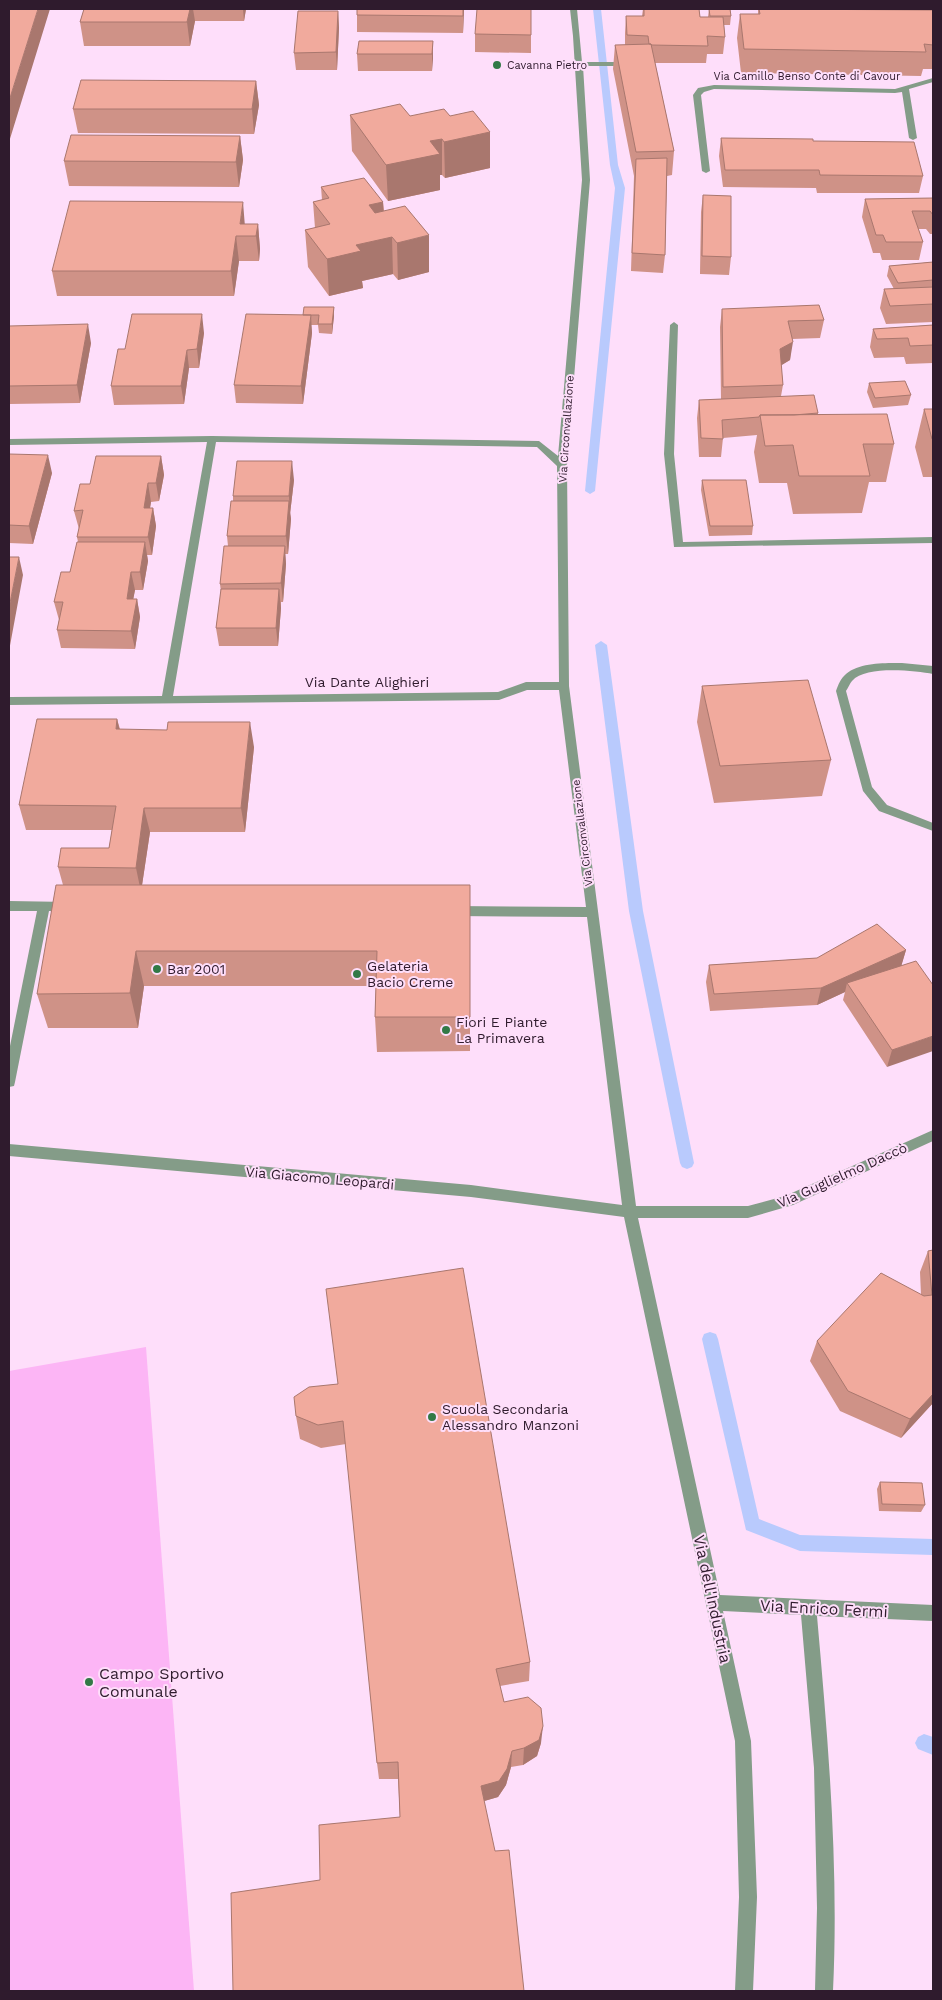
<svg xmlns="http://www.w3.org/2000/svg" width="942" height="2000" font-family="'Work Sans',sans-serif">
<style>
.green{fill:#fcb5f5}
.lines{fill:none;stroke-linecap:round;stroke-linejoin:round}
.stream{fill:#b9cafd;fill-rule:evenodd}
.minor{fill:#849c88;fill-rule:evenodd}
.wall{fill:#cf9287}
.shaded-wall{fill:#a9776e}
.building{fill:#f1aa9d;stroke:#a9776e}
.poi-dot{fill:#327946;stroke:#fedefa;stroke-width:2}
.labels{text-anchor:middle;stroke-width:4;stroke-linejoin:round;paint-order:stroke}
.far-poi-label{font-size:11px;fill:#2f1b2d;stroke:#fedefa;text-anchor:start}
.far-street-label{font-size:11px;fill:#2f1b2d;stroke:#fedefa}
.street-label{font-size:14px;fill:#2f1b2d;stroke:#fedefa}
.poi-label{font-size:14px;fill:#2f1b2d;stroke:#fedefa;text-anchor:start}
.near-street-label{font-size:16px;fill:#2f1b2d;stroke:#fedefa}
.near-poi-label{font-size:16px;fill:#2f1b2d;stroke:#fedefa;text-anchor:start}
</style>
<rect width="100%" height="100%" fill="#fedefa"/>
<path class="green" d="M146,1347L194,1991H9V1371Z"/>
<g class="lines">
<path class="stream" d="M593,9H601L618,165L625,188L595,491L590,494L585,491L615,188L610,165Z
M601,641L607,645L643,911L694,1163L692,1167L687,1169L682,1167L680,1163L629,911L595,645Z
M710,1332L716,1334L718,1339L759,1519L800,1535L933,1539V1555L800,1551L746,1530L702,1339L704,1334Z
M924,1734L933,1737V1755L918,1749L915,1743L918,1737Z"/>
<path class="minor" d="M570,9H577L582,62H624L628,64L624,66H583L590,180L567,465L569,686L636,1206H748L785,1196L933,1130V1141L793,1205L748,1218H638L720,1595L933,1605V1621L817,1616C828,1740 839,1866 833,1991H815L817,1908L814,1768L801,1615L723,1611L751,1741L757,1897L753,1991H735L739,1897L735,1741L624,1217L471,1197L9,1156V1144L471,1185L622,1205L587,917L454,916L448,911L454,906L586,907L559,690H527L499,700L9,705V697L162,696L207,442L9,445V439L212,436L539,441L558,456L582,180L573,36ZM216,442L537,447L557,466L559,682H526L498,692L173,696Z
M933,78V82L909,89L917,138L913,140L909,138L902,92L895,93L714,89L704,92L701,95L710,171L706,173L702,171L693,95L698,88L714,85L895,89Z
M674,322L678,325L674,454L683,542L933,537V543L674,547L664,454L670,325Z
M902,663L933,666V674C915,671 866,665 852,681C850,683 848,688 846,691L872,787L887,805L933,823V831L879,811L863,791L836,691C838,685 841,678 846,674C860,662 886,663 902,663Z
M9,901L69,902L75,907L69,912L49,911L15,1082L14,1086L9,1087V1051L37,911H9Z"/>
</g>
<path class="wall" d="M84,9H246L244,21H195L190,46H84L80,22Z
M357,9H464L463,33L357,32Z
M531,9V53L475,52V34Z
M643,9H699L700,17H708L709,9H730L731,16L730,25H724L725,37L723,54H707L706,63H655L674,151L672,175L667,176L665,255L663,273L631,271L634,176L613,69L615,45H625V33L626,16H642Z
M758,9H933V69H923L921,76L741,73L737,38L740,14H758Z
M338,11L339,28L337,70H296L294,53Z
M433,41L432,71H358L357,54Z
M256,81L259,105L254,134L78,133L73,109Z
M350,115L410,116H450L490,132V168L445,178L442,175H440V190L388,201L352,151Z
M240,136L243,160L239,187L69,186L64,161Z
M721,138L813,141L923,176L919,193H817L816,188L723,187L719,156Z
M321,187L383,202L384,211L429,272L398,280L393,274L362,281L363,288L329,296L308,267L305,230L315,228L313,202L322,200Z
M703,195L731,257L729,275L700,274L701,212Z
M933,198V234H930L926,229H918L923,242L919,260H882L880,253H873L862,217L865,199Z
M245,224H258L260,249L259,261H239L234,296H57L52,271Z
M933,262V322L886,324L880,308L884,289H894L887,276L889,266Z
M334,307V316L332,334L319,333L318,325H311L312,333L303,404L236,403L234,385L303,315Z
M722,309L824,320L820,338L792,339L790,360L781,365L783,385L781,396L818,413V414L894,444L886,482H869L862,513L793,514L787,483H759L754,452L757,435L723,438L721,457H699L697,418L699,400L721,399L720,327Z
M933,325V363L906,364L904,357L874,358L870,347L873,329Z
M9,326L91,343L80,403L9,404Z
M204,333L199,368H189L184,404L114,405L111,386L125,349Z
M869,383L911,395L908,405L873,408L867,392Z
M924,409H933V477H923L915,447Z
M9,454L52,473L33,544L9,543Z
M161,456L164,475L159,501L151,502L150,508H153L156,526L152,555H147L148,561L143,590H135L133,599H137L140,617L135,649L61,648L57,630L59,620L54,602L70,572L78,542L77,537L79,529L74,511L90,484Z
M294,480L290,514L291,519L288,554H285L286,564L283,602H281V608L278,646H219L216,628L221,592L220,584L228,546L227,536L233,501V496Z
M702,480L753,526L752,535L709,536L701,490Z
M702,686L831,760L822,796L714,803L697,722Z
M117,719L120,729L254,747L245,832H150L142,885H470V1051L377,1052L375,1017L376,986H144L138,1028H48L37,994L63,885L58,867L109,848L112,830H26L19,805Z
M906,950L901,966L933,985L887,1067L843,1000L845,992L817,1005L710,1011L706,982L709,965L817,958Z
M933,1250V1403L901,1438L840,1411L810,1361L817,1341L921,1295L920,1272L928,1251Z
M338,1384L530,1662L529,1681L500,1686L504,1702L541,1743L537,1756L523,1765L511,1767L506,1785L498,1797L484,1801L320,1880L400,1817L398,1779H379L377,1763L346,1444L321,1448L300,1439L296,1416Z
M880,1482L925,1505L921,1512L879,1511L877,1489Z"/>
<path class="shaded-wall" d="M38,9H50L9,142V101Z
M190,9H193L195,21L190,46L187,22Z
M243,9H246L244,21Z
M463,9H464L463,33Z
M338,11L339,28L337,70L336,52Z
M433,41V59L432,71V54Z
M256,81L259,105L254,134L252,109Z
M490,132V168L445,178L444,142Z
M240,136L243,160L239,187L236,162Z
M442,139V175H440V190L388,201L386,165L430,141Z
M243,202L245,227L240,224Z
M383,202L385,238L369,205Z
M258,224L260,249L259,261L256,236Z
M429,235V272L398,280L397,243Z
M236,236L239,261L234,296L231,271Z
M392,237L393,274L362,281L363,288L329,296L327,259L356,245Z
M334,307V316L332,334V324Z
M202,314L204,333L199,368L197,349Z
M311,315L312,333L303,404L301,386Z
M88,324L91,343L80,403L77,385Z
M793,342L790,360L777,368L780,349Z
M187,350L189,368L184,404L181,386Z
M48,455L52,473L33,544L29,526Z
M161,456L164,475L159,501L156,483Z
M292,461L294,480L290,514L289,496Z
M148,483L151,502L147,526L144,508Z
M289,501L291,519L288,554L286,536Z
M153,508L156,526L152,555L148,537Z
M145,542L148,561L143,590L140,572Z
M285,546L286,564L283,602L281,583Z
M19,557L23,575L9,651V608Z
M131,572L135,590L130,617L127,599Z
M279,589L281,608L278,646L276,628Z
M137,599L140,617L135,649L131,631Z
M117,719L123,744L116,729Z
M250,722L254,747L245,832L241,808Z
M144,808L150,832L141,892L136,868Z
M906,950L901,967L847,983L845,992L817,1005L821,988Z
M136,951L144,986L138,1028L130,993Z
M933,1036V1051L887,1067L892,1050Z
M933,1394V1403L901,1438L910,1419Z
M543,1726L541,1743L537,1756L523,1765L524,1748Z
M512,1751L511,1767L506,1785L498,1797L481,1802V1786Z"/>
<path class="building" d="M9,9H38L9,101Z
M84,9H190L187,22H80Z
M357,9H463V16L357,15Z
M477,9H531V35L475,34Z
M644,9H699L700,17H723L725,37L707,36L708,46L651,45V44H649L648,36L627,35L626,16H644Z
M709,9H730L731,16H710Z
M759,9L933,10V45L924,44L926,52L744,49L740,14H760Z
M298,11H338L336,52L294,53Z
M359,41H433L432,54H357Z
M651,44L674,151L636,152L615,45Z
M81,80L256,81L252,109H73Z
M400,104L410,116L444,109L450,116L473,111L490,132L444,142L442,139L430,141L440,154L386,165L350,115Z
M71,135L240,136L236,162L64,161Z
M721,138L813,139V141L914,142L923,176L820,175L819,170H725Z
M667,158L665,255L632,253L636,159Z
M364,178L383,202L369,205L375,213L405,206L429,235L397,243L392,237L356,245L361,251L327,259L305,230L330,224L313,202L329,198L321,187Z
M703,195L731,196V257L702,256Z
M933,198V215L930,211H912L923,242H886L883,235H876L865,199Z
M70,201L243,202L240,224H258L256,236H236L231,271H52Z
M933,262V280L898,283L889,266Z
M933,287V304L890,306L884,289Z
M819,305L824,320L788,321L793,342L780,349L783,385L723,387L722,309Z
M304,307H334L332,324H318L319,315H303Z
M132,314H202L197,349L187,350L181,386H111L118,349H125Z
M246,314L311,315L301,386L234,385Z
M88,324L77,385L9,386V326Z
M933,325V345L910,346L908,338L877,339L873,329Z
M905,381L911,395L875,398L869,383Z
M814,395L818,413L794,415H760L759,417L722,420L723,439L701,438L699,400Z
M924,409H933V439H932Z
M887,414L894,444H863L870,476H799L793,445L765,446L760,415Z
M9,454L48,455L29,526L9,525Z
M96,456H161L156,483H148L144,508H153L148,537H77L83,510L74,511L80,484H90Z
M237,461H292L289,496H233Z
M702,480H746L753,526H710Z
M231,501H289L286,536H227Z
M77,542H145L140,572H131L127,599H137L131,631L57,630L63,602H54L61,572H70Z
M224,546H285L281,583L220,584Z
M9,557H19L9,608Z
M221,589H279L276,628H216Z
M808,680L831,760L720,766L702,686Z
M37,719H117L116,729L167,730L168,722H250L241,808H144L136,868L58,867L61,848H109L116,806L19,805Z
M56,885H470V1017H375L377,951H136L130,993L37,994Z
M877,924L906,950L821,988L714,994L709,965L817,958Z
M916,961L933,985V1036L892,1050L847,983Z
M933,1250V1394L910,1419L848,1391L817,1341L881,1273L924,1296L932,1295L928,1251Z
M463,1268L530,1662L496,1669L504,1702L528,1697L541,1708L543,1726L539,1740L524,1748L512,1751L507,1769L499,1781L481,1786L495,1851L509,1850L524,1991H233L231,1893L320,1880L319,1825L400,1817L398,1762L377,1763L343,1421L318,1425L296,1416L294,1397L309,1387L338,1384L326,1289Z
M880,1482L922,1483L925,1505L882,1504Z"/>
<g class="poi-dot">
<circle cx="497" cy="65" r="5"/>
<circle cx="157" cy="969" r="5"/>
<circle cx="357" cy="974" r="5"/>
<circle cx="446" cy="1030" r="5"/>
<circle cx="432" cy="1417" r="5"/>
<circle cx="89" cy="1682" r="5"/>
</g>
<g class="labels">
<g class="far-poi-label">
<text x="507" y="69">Cavanna Pietro</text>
</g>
<g class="far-street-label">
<text x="807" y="80">Via Camillo Benso Conte di Cavour</text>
<text transform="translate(566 429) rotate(-86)" y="4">Via Circonvallazione</text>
<text transform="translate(582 833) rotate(-97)" y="4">Via Circonvallazione</text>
</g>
<g class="street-label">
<text x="367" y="687">Via Dante Alighieri</text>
<text transform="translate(842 1175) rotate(-24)" y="5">Via Guglielmo Daccò</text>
<text transform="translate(320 1178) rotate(5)" y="5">Via Giacomo Leopardi</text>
</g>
<g class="poi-label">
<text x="367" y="971">Gelateria<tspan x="367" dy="16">Bacio Creme</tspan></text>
<text x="167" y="974">Bar 2001</text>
<text x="456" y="1027">Fiori E Piante<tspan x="456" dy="16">La Primavera</tspan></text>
<text x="442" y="1414">Scuola Secondaria<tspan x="442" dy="16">Alessandro Manzoni</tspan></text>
</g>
<g class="near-street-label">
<text transform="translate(713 1599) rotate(78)" y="6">Via dell'Industria</text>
<text transform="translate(824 1608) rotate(3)" y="6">Via Enrico Fermi</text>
</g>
<g class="near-poi-label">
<text x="99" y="1679">Campo Sportivo<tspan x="99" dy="18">Comunale</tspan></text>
</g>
</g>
<rect width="942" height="2000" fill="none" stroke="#2f1b2d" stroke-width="20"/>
</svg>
